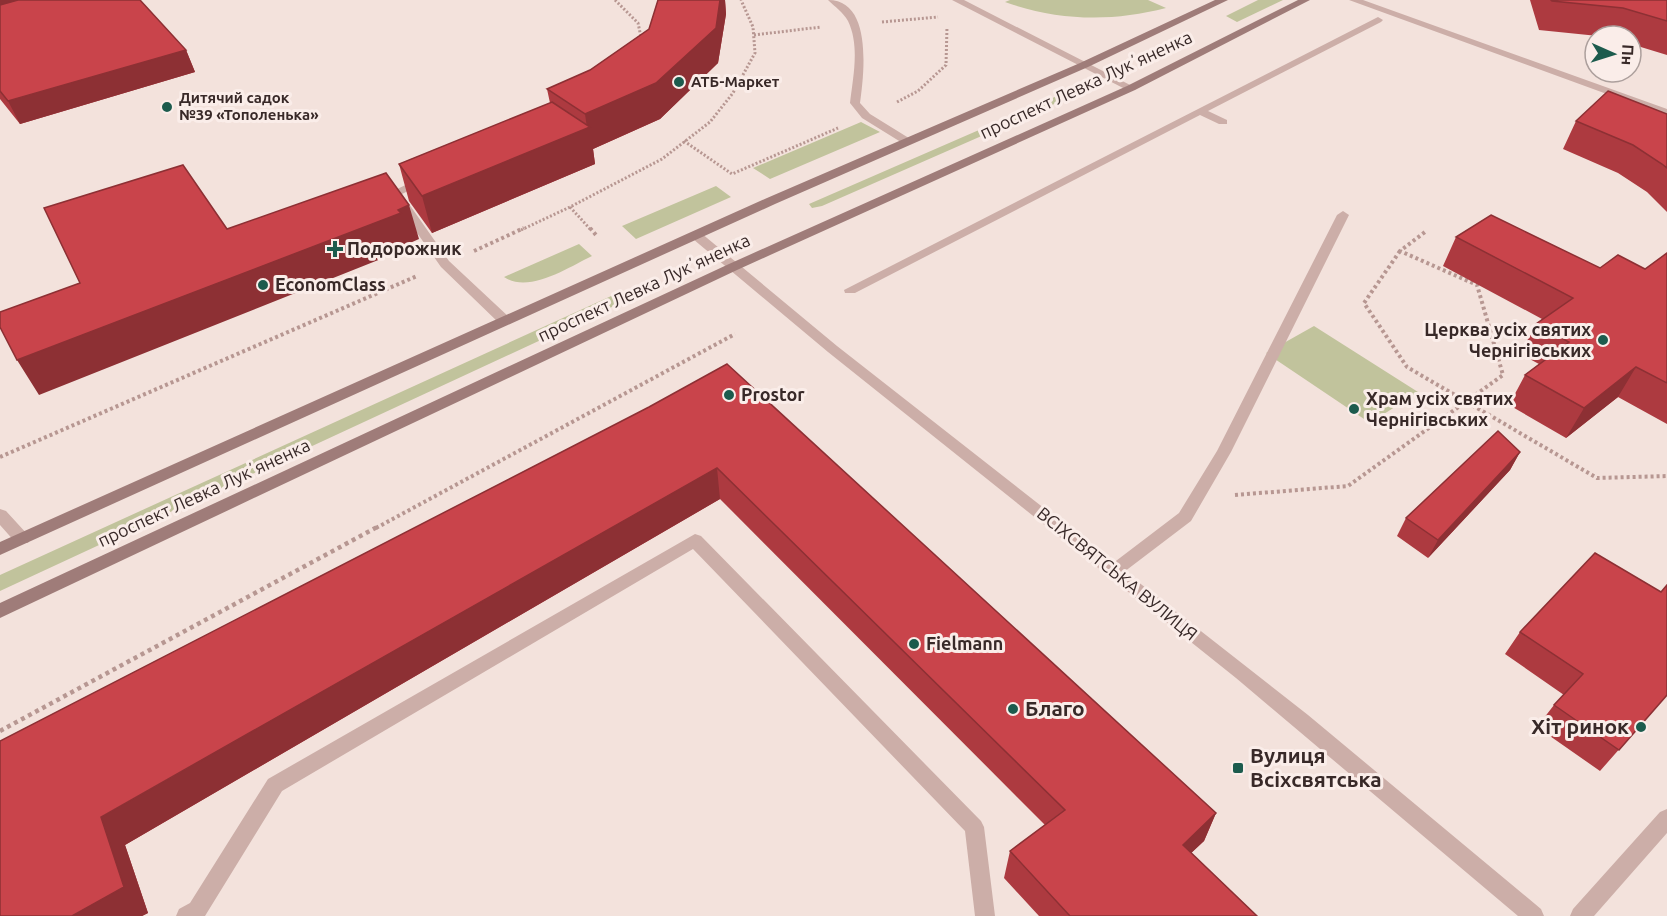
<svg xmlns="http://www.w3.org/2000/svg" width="1667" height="916" font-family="Ubuntu,sans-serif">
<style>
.green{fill:#c1c39c}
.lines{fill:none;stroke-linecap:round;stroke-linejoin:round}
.path-far2{stroke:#b79792;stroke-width:3;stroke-dasharray:2 2;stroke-linecap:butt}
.path-far1{stroke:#b79792;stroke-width:4;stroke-dasharray:3 3;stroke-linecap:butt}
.path{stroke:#b79792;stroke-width:4.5;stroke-dasharray:4 4;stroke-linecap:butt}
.service{fill:#ccaea8;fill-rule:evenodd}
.pedestrian{fill:#ccaea8;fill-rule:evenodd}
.tertiary{fill:#ccaea8;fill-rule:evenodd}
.secondary{fill:#9f7c79;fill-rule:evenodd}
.wall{fill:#ad3a40}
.shaded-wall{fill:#8d3034}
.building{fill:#c9444b;stroke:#8d3034;stroke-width:1.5}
.poi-dot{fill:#1c5b4d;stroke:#faede9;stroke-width:2}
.labels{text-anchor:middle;stroke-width:6;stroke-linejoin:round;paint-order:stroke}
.far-poi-label{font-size:15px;font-weight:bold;fill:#382928;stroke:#faede9;text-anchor:start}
.street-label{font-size:18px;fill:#382928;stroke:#faede9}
.poi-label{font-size:18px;font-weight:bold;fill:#382928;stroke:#faede9;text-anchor:start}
.near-poi-label{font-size:21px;font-weight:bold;fill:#382928;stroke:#faede9;text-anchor:start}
</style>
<rect width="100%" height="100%" fill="#f3e2dc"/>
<path class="green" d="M1010,0H1148L1166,8C1112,22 1058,21 1005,2Z
M1258,0H1283L1237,22L1226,16Z
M1096,79L1102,82L1100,84L822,206L812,208L809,204Z
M861,122L880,132L770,179L753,168Z
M716,186L731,197L636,239L622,226Z
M579,244L592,256C569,267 529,294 504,277Z
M620,292H630L634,295L627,300L0,591V575Z
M1314,326L1418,392L1370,423L1266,353Z"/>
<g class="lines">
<path class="path-far2" d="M615,0L638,23L641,37
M882,22L938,17
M754,35L821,27
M897,102L918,91L946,65L947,27
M684,141L732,174L838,128
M570,207L591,230
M521,230L570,207L662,159L710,122L733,93L755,53L753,27L741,0"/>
<path class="path-far1" d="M590,228L596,235
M474,251L524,228
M1400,251L1364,303L1407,367L1597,478L1667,476
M0,457L417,276
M1235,495L1348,486L1503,375L1477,285L1400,251L1425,232
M376,528L735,334"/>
<path class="path" d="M0,731L379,526"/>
<path class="service" d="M828,0C873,0 864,74 860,103L870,114L912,140V144H904L862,118L850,103C853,77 860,46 848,21C843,12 835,7 828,0Z
M1349,0H1363L1667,109V116Z
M422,177L426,178V182L402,194L449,261L510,318L512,321L510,324H500L441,267L389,193Z
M1343,211L1349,215L1231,452L1191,521L1120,575L1114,577L1108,575L1106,571L1108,567L1179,513L1217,451L1337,215Z
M0,509L6,511L28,535L30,539L28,543H16L0,525Z
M695,534L701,536L981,821L984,827L995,916H975L965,831L693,549L282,791L205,916H176L179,909L190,903L268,779Z
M1667,809V833L1594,916H1570L1573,909L1660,812Z"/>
<path class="pedestrian" d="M1378,17L1383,20L1381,22L1208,111L1227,120V124H1219L1200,115L855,293H845L844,290Z"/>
<path class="tertiary" d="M952,0H964L1136,88L1127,90Z
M697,232L701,233L837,346L1308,715L1541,909L1544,916H1518L1236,678L828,352L693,239L691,236Z"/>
<path class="secondary" d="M1215,0H1228L1088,67L775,204L0,555V542L767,198L1080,63Z
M1298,0H1310L1135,90L737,270L0,618V603L729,264L1127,86Z"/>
</g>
<path class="wall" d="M0,0L186,50L195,72L20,124L0,99Z
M658,0H725L726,14L718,63L660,119L593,149L595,164L432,233L409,201L399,164L550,103L547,89L590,70L649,29Z
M1530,0H1667V55L1631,44V36H1598L1539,30Z
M1667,114V212L1647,192L1618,173L1563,149L1576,121Z
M1456,237L1600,268L1645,269L1667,253V424L1618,397L1566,438L1509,405L1525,375L1539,364L1520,354L1536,324L1542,319L1443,266Z
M649,407L1216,813L1204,841L1191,853L1257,916H1039L1004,878L1010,851L1045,825L720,499L125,845L148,913L142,916H0Z
M1520,452L1510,470L1428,558L1397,536L1406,518Z
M1520,632L1667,695L1600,771L1537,727L1554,705L1564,695L1505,654Z"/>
<path class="shaded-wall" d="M0,0H76L0,20Z
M720,0H725L726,14L718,63L660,119L593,149L595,164L432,233L422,196L587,128L585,114Z
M186,50L195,72L20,124L8,101Z
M409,205L419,239L410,243L411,247L39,395L17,360Z
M1636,367L1618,397L1566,438L1584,408Z
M1520,452L1510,470L1428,558L1438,540Z
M717,468L720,499L125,845L148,913L142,916H72L101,817Z
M1216,813L1204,841L1171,872L1183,845Z"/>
<path class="building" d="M18,0H140L186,50L8,101L0,91V5Z
M658,0H720L716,28L656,83L585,114L547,89L590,70L649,29Z
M1551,0H1667V21L1623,8L1552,1Z
M1608,91L1667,114V168L1662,164L1633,145L1576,121Z
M552,102L590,127L422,196L399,164Z
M183,165L227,229L386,173L409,205L398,210L401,213L17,360L0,327V312L80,283L44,208Z
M1491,215L1600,268L1618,255L1645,269L1667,253V383L1636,367L1584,408L1525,375L1569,342L1536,324L1573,298L1456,237Z
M727,364L1216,813L1183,845L1257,916H1070L1010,851L1065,810L717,468L101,817L124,887L72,916H0V741L649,407Z
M1498,431L1520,452L1438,540L1406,518Z
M1595,553L1661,592L1667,585V695L1619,750L1554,705L1583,674L1520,632Z"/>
<g class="poi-dot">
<circle cx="679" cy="82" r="6"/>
<circle cx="167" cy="107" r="6"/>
<path d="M332 240h6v6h6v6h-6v6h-6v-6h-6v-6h6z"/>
<circle cx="263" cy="285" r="6"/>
<circle cx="1603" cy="340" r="6"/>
<circle cx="729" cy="395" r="6"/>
<circle cx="1354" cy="409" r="6"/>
<circle cx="914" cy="644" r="6"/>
<circle cx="1013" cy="709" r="6"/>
<circle cx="1641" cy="727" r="6"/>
<rect x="1232" y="762" width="12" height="12" rx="3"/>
</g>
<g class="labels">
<g class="far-poi-label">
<text x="691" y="87">АТБ-Маркет</text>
<text x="179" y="103">Дитячий садок<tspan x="179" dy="17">№39 «Тополенька»</tspan></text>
</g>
<g class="street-label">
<text transform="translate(1086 85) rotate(-25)" y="6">проспект Левка Лукʼяненка</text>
<text transform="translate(644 288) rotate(-25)" y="6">проспект Левка Лукʼяненка</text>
<text transform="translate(204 493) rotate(-25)" y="6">проспект Левка Лукʼяненка</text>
<text transform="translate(1117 574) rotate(39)" y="6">ВСІХСВЯТСЬКА ВУЛИЦЯ</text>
</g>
<g class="poi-label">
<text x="347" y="255">Подорожник</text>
<text x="275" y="291">EconomClass</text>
<text x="1591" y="336" text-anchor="end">Церква усіх святих<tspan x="1591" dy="21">Чернігівських</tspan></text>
<text x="741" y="401">Prostor</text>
<text x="1366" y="405">Храм усіх святих<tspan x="1366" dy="21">Чернігівських</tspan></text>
<text x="926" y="650">Fielmann</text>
</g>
<g class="near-poi-label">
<text x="1025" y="716">Благо</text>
<text x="1629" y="734" text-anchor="end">Хіт ринок</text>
<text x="1250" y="763">Вулиця<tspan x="1250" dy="24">Всіхсвятська</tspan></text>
</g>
</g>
<g transform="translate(1613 54) rotate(93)"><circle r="28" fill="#faede9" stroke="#ac9f9c" stroke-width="1.5"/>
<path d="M0-4.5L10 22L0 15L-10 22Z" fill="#1c5b4d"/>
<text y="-9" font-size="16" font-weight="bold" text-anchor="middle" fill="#382928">Пн</text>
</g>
</svg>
